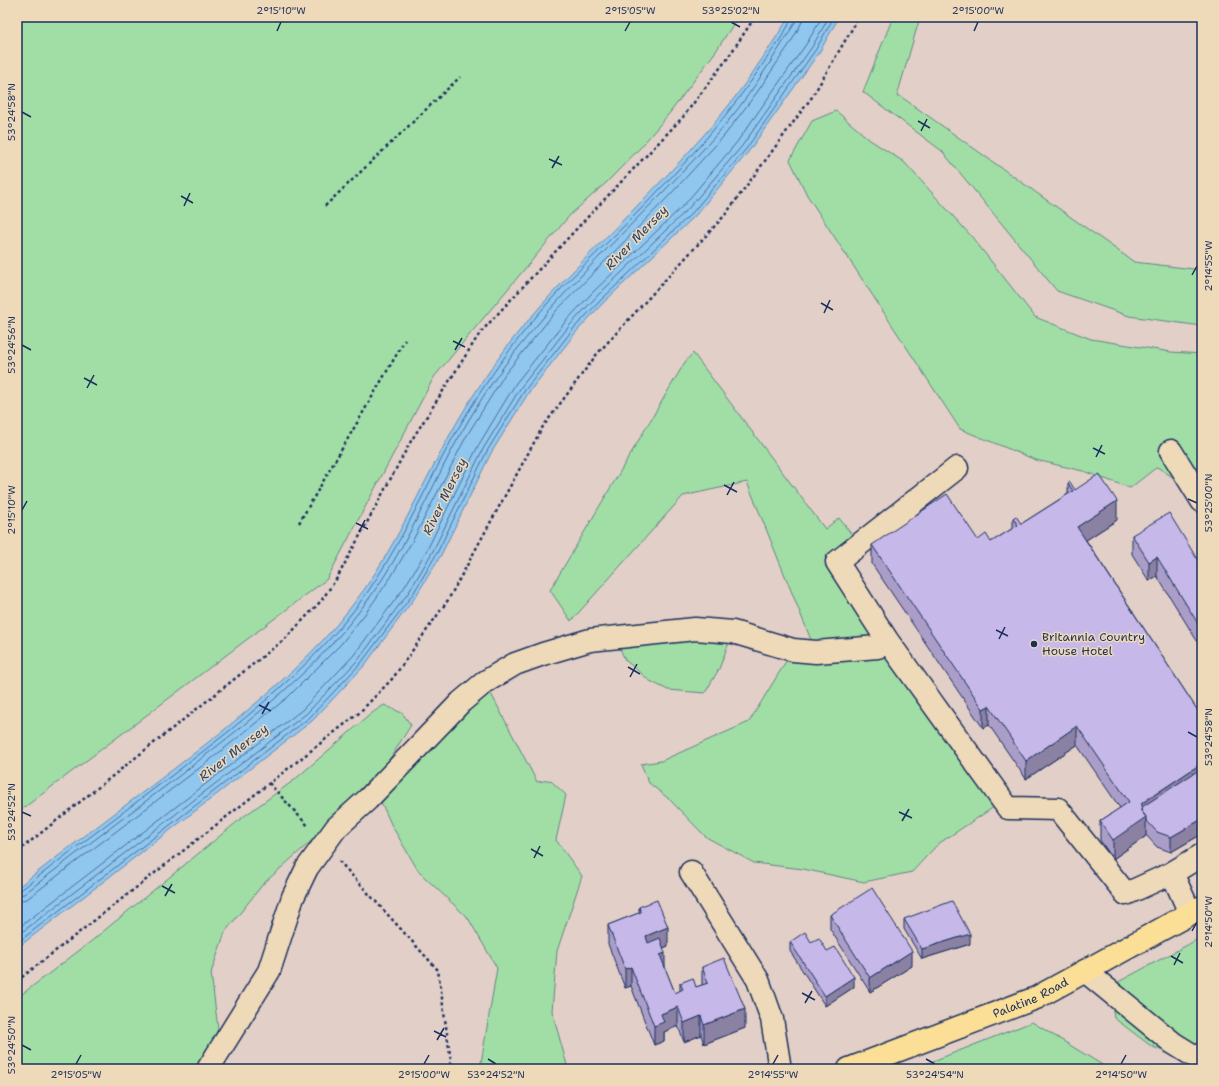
<svg xmlns="http://www.w3.org/2000/svg" width="1219" height="1086" font-family="'Shantell Sans',sans-serif">
<style>
.green{fill:#a1dea5;stroke:#5e8682}
.water{fill:#90c7ef;stroke:#618ab5}
.lines{fill:none;stroke-linecap:round;stroke-linejoin:round}
.shore{stroke:#4a6c98;stroke-width:1}
.minor-casing{stroke:#1b2f5e;stroke-width:25}
.major-casing{stroke:#1b2f5e;stroke-width:25}
.path{stroke:#1b2f5e;stroke-width:2.5;stroke-dasharray:3 3;stroke-linecap:butt}
.minor{stroke:#eed9b8;stroke-width:22}
.major{stroke:#fbdf96;stroke-width:22}
.wall{fill:#aa9ec8;stroke:#1b2f5e}
.shaded-wall{fill:#8b81a3;stroke:#1b2f5e}
.building{fill:#c6b8e9;stroke:#1b2f5e}
.ticks{fill:none;stroke:#1b2f5e;stroke-width:1.5}
.poi-dot{fill:#1b2f5e;stroke:#eed9b8;stroke-width:1.5}
.labels{text-anchor:middle;stroke-width:3;stroke-linejoin:round;paint-order:stroke}
.poi-label{font-size:12px;fill:#1b2f5e;stroke:#eed9b8;text-anchor:start}
.street-label{font-size:12px;fill:#1b2f5e;stroke:#eed9b8}
.water-label{font-size:13px;font-style:italic;fill:#2d4674;stroke:#eed9b8}
.neatline{fill:none;stroke:#1b2f5e;stroke-width:1.5}
.ticks-label{font-size:10px;text-anchor:middle;fill:#1b2f5e}
</style>
<rect width="100%" height="100%" fill="#e2cfc7"/>
<filter id="ink" filterUnits="userSpaceOnUse"><feTurbulence type="fractalNoise" baseFrequency=".025" numOctaves="2"/><feDisplacementMap in="SourceGraphic" scale="8" xChannelSelector="R" yChannelSelector="G"/><feConvolveMatrix kernelMatrix="1 2 1 2 8 2 1 2 1" color-interpolation-filters="sRGB"/></filter>
<g filter="url(#ink)">
<path class="green" d="M17,17H738L716,51L672,110L641,147L607,182L570,215L434,377L327,579L17,813Z
M893,17H920L897,96H900L1134,262L1202,270V326L1129,316L1057,291L942,151L863,92Z
M836,111L870,140L904,162L972,237L1035,317L1091,339L1171,352L1202,354V496L1157,467L1130,488L1083,471L1036,460L960,429L807,195L790,160L812,121Z
M693,353L825,529L839,518L859,544L837,561L1003,801L938,844L912,872L864,882L803,869L754,863L706,837L669,799L649,783L641,764L661,761L749,722L793,650L816,652L747,482L683,496L571,621L550,590L685,362Z
M733,632L719,669L705,693L668,690L650,681L625,660L615,637Z
M485,682L537,782L550,780L566,795L556,840L582,876L557,951L552,1011L568,1069H480L497,968L468,918L419,872L392,826L376,791Z
M384,705L402,713L411,725L389,760L328,826L263,884L225,932L211,973L218,1029L199,1069H17V998L89,943L243,817L293,781L372,713Z
M1202,937V1068L1151,1046L1114,1018L1109,987Z
M1032,1022L1109,1069H913Z"/>
<path class="water" d="M789,17H839L820,51L749,151L695,216L603,303L577,331L529,392L491,453L441,555L416,596L364,666L312,721L17,948V888C85,834 156,784 224,730C270,692 314,655 351,607C387,562 410,510 437,459C460,414 488,370 520,330C579,259 650,198 710,128C740,94 765,55 789,17Z"/>
<g class="lines">
<path class="shore" d="M17,890H21C89,836 160,786 228,732C274,694 319,656 355,609C397,555 422,493 455,434C481,388 512,344 547,304C583,264 623,229 659,190C696,152 731,111 761,67C771,51 786,34 792,17
M17,895L24,894C92,840 163,790 230,736C277,698 321,661 358,613C394,568 418,517 444,465C467,420 494,376 527,337C585,265 656,204 717,134C747,101 771,61 795,23L797,17
M17,901L27,899L210,760L288,697L341,644L365,614L391,577L414,538L466,437L505,374L556,311L667,198L724,136L758,91L791,42L801,24L803,17
M17,929L302,710L353,656L404,588L428,548L478,446L516,383L566,321L593,292L684,205L737,142L807,43L822,17
M17,936L306,714L358,660L409,592L433,551L483,449L521,387L570,325L597,296L688,209L742,146L812,47L829,17
M17,943L309,718L361,663L413,594L437,553L487,451L525,390L574,328L601,300L692,213L746,149L816,49L834,17"/>
<g class="minor-casing">
<path id="minor" d="M1171,451L1202,501
M887,640L837,562L957,468
M691,872L758,980L772,1019L780,1069
M1190,913L1172,873L1202,855
M1085,971L1173,1043L1202,1061
M208,1069L269,971L293,897L307,868L336,828L368,799L461,702L485,682L515,664L543,654L590,640L695,629L733,632L793,650L816,652L878,647L887,640L1008,808L1058,809L1126,894L1172,873"/>
</g>
<g class="major-casing">
<g id="major">
<path id="s1" d="M849,1069L1036,998L1202,907"/>
</g>
</g>
<path class="path" d="M325,206L460,77
M299,523L405,340
M269,783L309,827
M17,852L286,638L321,601L337,578L411,441L480,333L581,224L683,117L727,59L755,17
M339,861L438,970L452,1069
M17,981L359,713L393,678L448,600L542,428L597,354L725,215L812,97L859,17"/>
<use href="#minor" class="minor"/>
<use href="#major" class="major"/>
</g>
<path class="wall" d="M1068,483L1075,490L1117,520L1086,540L1202,717V834L1171,852L1157,847L1146,835V836L1113,859L1100,840V821L1120,808L1077,745L1026,779L989,725L983,728L872,564V545L978,540L991,542L1013,528V518L1021,524L1068,494Z
M1132,535L1202,567V649L1157,576L1149,581L1132,554Z
M639,907L668,946L663,948L665,968L675,993L680,991V983L696,987L702,985V967L745,1028L704,1044L701,1035L684,1042L678,1026L664,1032V1041L654,1045L631,986L625,988L608,944V925L639,913Z
M830,915L912,966L870,992L830,929Z
M904,919L970,944L922,959L904,929Z
M790,942L827,951L854,987L825,1006L790,951Z"/>
<path class="shaded-wall" d="M1117,501V520L1077,546V527Z
M1157,557V576L1149,581V562Z
M989,706V725L983,728V709Z
M1077,726V745L1026,779V761Z
M1202,763V782L1146,819V836L1113,859V840L1142,803Z
M1202,819V834L1171,852V837Z
M668,927V946L646,955V936Z
M970,934V944L922,959V949Z
M912,951V966L870,992V978Z
M665,953V972L660,955Z
M631,967V986L625,988V969Z
M854,977V987L825,1006V996Z
M678,1007V1026L664,1032V1041L654,1045V1026L661,1014Z
M745,1009V1028L704,1044V1025Z
M701,1016V1035L684,1042V1023Z"/>
<path class="building" d="M1099,474L1117,501L1077,527L1202,717V763L1142,803L1141,810L1146,817L1113,840L1100,821L1129,802L1077,726L1026,761L989,706L983,709L872,545L947,494L978,540L986,534L991,542L1018,525L1013,518L1016,516L1021,524L1073,491L1068,483L1070,482L1075,490Z
M1169,513L1202,567V630L1157,557L1149,562L1132,535Z
M1202,768V819L1171,837L1157,832L1146,820V817L1141,811L1142,807Z
M872,888L912,951L870,978L830,915Z
M657,900L668,927L646,936L648,943L660,938L665,953L660,955L675,993L683,989L680,983L693,978L696,987L708,983L702,967L724,958L745,1009L704,1025L701,1016L684,1023L678,1007L661,1014L664,1022L654,1026L631,967L625,969L608,925L641,912L639,907Z
M952,901L970,934L922,949L904,919Z
M805,932L811,942L819,938L827,951L835,947L854,977L825,996L790,942Z"/>
</g>
<path class="ticks" d="M731,22L740,27M277,31L281,22M625,31L630,22M974,31L978,22M22,112L31,117M918,121L930,128M921,131L927,119M549,159L562,165M552,168L559,156M181,196L193,203M184,206L190,193M1192,275L1197,266M821,303L833,310M824,313L830,300M453,341L465,347M22,345L31,350M455,350L462,338M84,378L97,385M87,388L94,375M1093,448L1105,454M1096,457L1102,445M724,485L737,492M727,495L734,482M1188,499L1197,503M22,510L27,501M356,523L368,529M359,532L365,520M996,630L1008,636M999,639L1005,627M628,667L640,674M630,677L637,664M259,705L271,711M262,714L269,702M1188,732L1197,737M22,812L31,816M899,812L912,818M902,821L909,809M531,849L543,856M534,858L540,846M162,886L175,893M165,896L172,884M1192,931L1197,922M1171,956L1183,963M1174,965L1180,953M802,993L815,1000M805,1003L812,991M434,1031L446,1037M437,1040L444,1028M22,1045L31,1050M488,1059L496,1064M926,1059L935,1064M76,1064L81,1055M424,1064L429,1055M773,1064L778,1055M1121,1064L1126,1055"/>
<circle class="poi-dot" cx="1034" cy="644" r="4"/>
<g class="labels">
<g class="poi-label">
<text x="1042" y="641">Britannia Country<tspan x="1042" dy="14">House Hotel</tspan></text>
</g>
<g class="street-label">
<text dy="4" stroke="none"><textPath href="#s1" startOffset="195">Palatine Road</textPath></text>
</g>
<g class="water-label">
<text transform="translate(636 237) rotate(-46)" y="5">River Mersey</text>
<text transform="translate(444 496) rotate(-64)" y="5">River Mersey</text>
<text transform="translate(233 752) rotate(-38)" y="5">River Mersey</text>
</g>
</g>
<rect width="1219" height="1086" fill="none" stroke="#eed9b8" stroke-width="44"/>
<rect x="22" y="22" width="1175" height="1042" class="neatline"/>
<g class="ticks-label">
<text x="281" y="14">2°15'10"W</text>
<text x="630" y="14">2°15'05"W</text>
<text x="731" y="14">53°25'02"N</text>
<text x="978" y="14">2°15'00"W</text>
<text transform="translate(11 112) rotate(-90)" y="4">53°24'58"N</text>
<text transform="translate(1208 266) rotate(-90)" y="4">2°14'55"W</text>
<text transform="translate(11 345) rotate(-90)" y="4">53°24'56"N</text>
<text transform="translate(1208 503) rotate(-90)" y="4">53°25'00"N</text>
<text transform="translate(11 510) rotate(-90)" y="4">2°15'10"W</text>
<text transform="translate(1208 737) rotate(-90)" y="4">53°24'58"N</text>
<text transform="translate(11 812) rotate(-90)" y="4">53°24'52"N</text>
<text transform="translate(1208 922) rotate(-90)" y="4">2°14'50"W</text>
<text transform="translate(11 1045) rotate(-90)" y="4">53°24'50"N</text>
<text x="76" y="1078">2°15'05"W</text>
<text x="424" y="1078">2°15'00"W</text>
<text x="496" y="1078">53°24'52"N</text>
<text x="773" y="1078">2°14'55"W</text>
<text x="935" y="1078">53°24'54"N</text>
<text x="1121" y="1078">2°14'50"W</text>
</g>
</svg>
